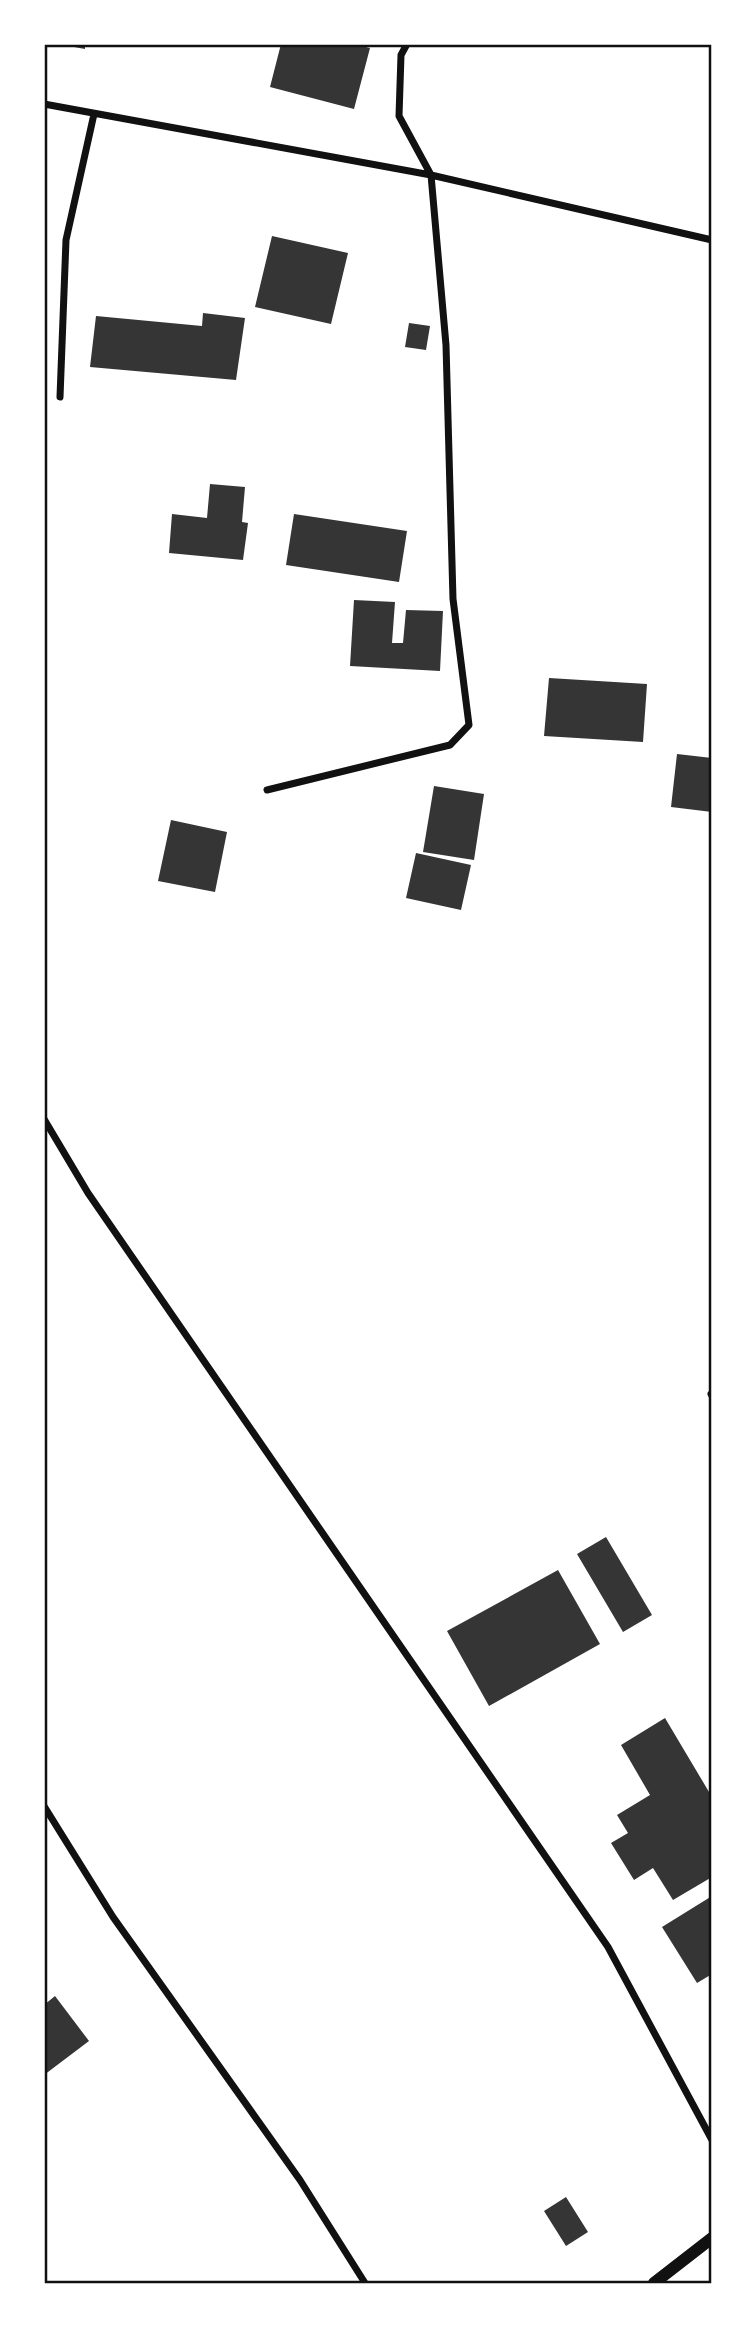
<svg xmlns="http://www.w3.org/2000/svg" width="756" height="2327" font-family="'Noto Sans',sans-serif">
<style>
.building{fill:#353535}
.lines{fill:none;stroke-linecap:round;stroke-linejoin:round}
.minor{stroke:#111;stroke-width:7}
.tertiary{stroke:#111;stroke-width:12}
.neatline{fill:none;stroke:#111;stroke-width:2.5}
</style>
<rect width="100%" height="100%" fill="#fff"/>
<path class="building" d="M58,44H85V49Z
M281,44H354L370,48L354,109L270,87Z
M272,236L348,253L331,324L255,307Z
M203,313L245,318L236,380L90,367L96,316L202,326Z
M409,323L430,326L426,350L405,347Z
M210,484L245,487L242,522L248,523L243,560L169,553L172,514L207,518Z
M294,514L407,531L399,582L286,565Z
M354,600L395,602L392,643H403L406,610L443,611L440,671L350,666Z
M549,678L647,684L643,742L544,736Z
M677,754L712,758V812L671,807Z
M434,786L484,794L474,860L423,852Z
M171,820L227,832L215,892L158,881Z
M416,853L471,865L461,910L406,898Z
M606,1537L652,1615L623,1632L577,1554Z
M558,1570L600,1644L489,1706L447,1631Z
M665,1718L712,1797V1877L673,1900L653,1868L634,1880L611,1843L628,1833L617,1815L650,1795L621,1745Z
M712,1896V1974L697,1983L662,1927Z
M55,1996L89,2041L44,2075V2005Z
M566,2197L588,2232L566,2246L544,2211Z"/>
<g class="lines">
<path class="minor" d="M44,104L431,175L712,240
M60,397L66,240L94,114
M267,790L450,745L469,725L453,599L446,345L431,175L399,116L401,55L407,44
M44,1119L88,1193L608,1947L712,2140
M711,1394L712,1396
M44,1806L113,1917L300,2180L365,2283"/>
<path class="tertiary" d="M654,2283L712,2238"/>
</g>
<rect width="756" height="2327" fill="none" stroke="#ffffff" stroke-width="91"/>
<rect x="46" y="46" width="664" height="2236" class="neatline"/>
</svg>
